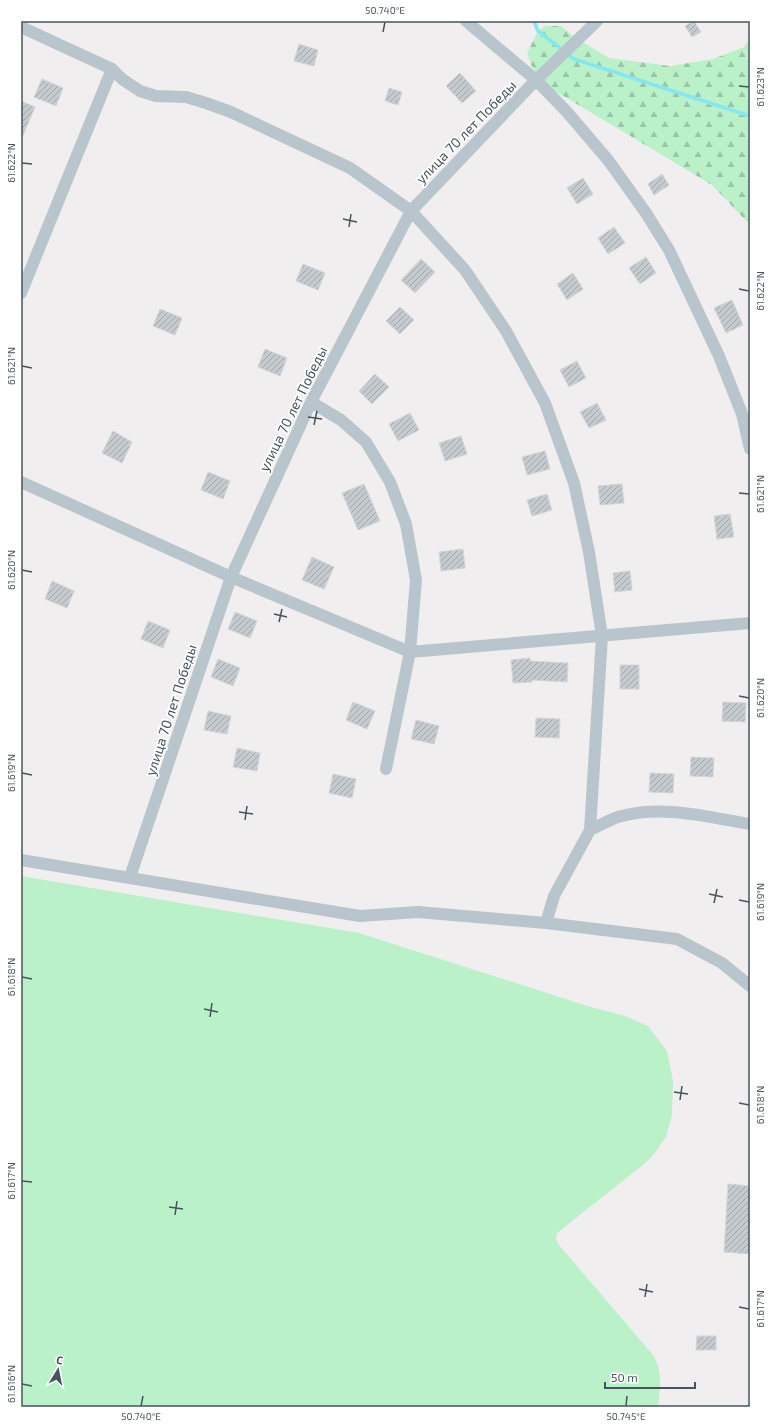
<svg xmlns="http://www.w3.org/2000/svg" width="771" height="1428" font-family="'Exo 2',sans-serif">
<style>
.grass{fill:#baf1c9}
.forest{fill:url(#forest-firs)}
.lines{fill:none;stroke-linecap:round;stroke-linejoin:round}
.stream{stroke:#85e7f0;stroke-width:3.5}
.building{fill:url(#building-hatch);stroke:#d2d5da}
.street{stroke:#b9c5cc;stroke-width:12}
.ticks{fill:none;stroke:#46555d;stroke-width:1.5}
.labels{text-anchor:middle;stroke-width:3.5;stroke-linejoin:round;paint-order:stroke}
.street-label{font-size:14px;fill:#46555d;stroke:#fff}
.neatline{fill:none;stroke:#46555d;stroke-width:1.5}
.ticks-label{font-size:10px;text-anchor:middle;fill:#46555d}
</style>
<defs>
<pattern id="forest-firs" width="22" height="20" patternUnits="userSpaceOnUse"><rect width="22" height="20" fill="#baf1c9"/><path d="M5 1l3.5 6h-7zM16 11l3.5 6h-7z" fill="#99c6a6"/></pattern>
<pattern id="building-hatch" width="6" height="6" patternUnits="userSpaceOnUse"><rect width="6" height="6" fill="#c5cace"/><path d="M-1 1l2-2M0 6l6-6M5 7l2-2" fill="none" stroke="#a2a7aa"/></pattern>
</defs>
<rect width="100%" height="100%" fill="#f1eeef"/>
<path class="grass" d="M21,876L359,933L591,1007L625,1016L648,1026L667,1051L673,1081L672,1115L666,1137L654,1154L644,1164L557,1233L556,1238L558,1244L653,1355C663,1372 660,1388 658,1407H21Z"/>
<path class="forest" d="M545,26H561L573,36L609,58L670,66L713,59L744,47L750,37V225L712,185L545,85L532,67L527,53L538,31Z"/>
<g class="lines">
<path class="stream" d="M534,21L538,31L574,59L750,116"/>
</g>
<path class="building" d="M694,21L701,32L692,37L685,26Z
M299,44L318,50L314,66L294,61Z
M460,73L476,91L462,103L446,86Z
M42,79L63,88L56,106L34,97Z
M389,88L402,92L398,105L385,101Z
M21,101L35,107L21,140Z
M662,174L669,185L654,195L648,184Z
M583,178L593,194L577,204L567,188Z
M614,227L625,243L608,254L598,238Z
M646,257L656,273L640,284L629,268Z
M421,259L435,272L415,293L401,280Z
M303,264L325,273L318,290L296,281Z
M573,273L583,289L567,300L557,284Z
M732,300L743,325L726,333L714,308Z
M400,307L414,320L400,334L386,321Z
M160,309L182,318L175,335L153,326Z
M265,349L287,358L280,376L258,367Z
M577,361L586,378L569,387L560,370Z
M375,374L389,387L372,404L359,391Z
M597,403L606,420L589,428L580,412Z
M410,413L419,430L398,441L389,424Z
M113,431L132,442L122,463L102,453Z
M461,436L467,454L445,461L439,443Z
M545,451L550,469L527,475L522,457Z
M208,472L230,481L223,499L201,490Z
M364,484L380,521L358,530L342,493Z
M622,484L624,503L600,505L598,486Z
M547,494L552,510L532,516L527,500Z
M730,514L734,537L717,539L714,516Z
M463,549L465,568L441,571L439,552Z
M312,557L334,567L324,589L302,580Z
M630,571L632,590L615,592L613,573Z
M52,581L74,591L67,608L45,599Z
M235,612L257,621L250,638L228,629Z
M148,621L170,630L163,648L141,639Z
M530,658V661L568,663L567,682L532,680V682L513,683L511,660Z
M218,659L240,668L233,686L211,677Z
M620,665H639V689H620Z
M353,702L375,711L367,729L346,720Z
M723,702L746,703L745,722L722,721Z
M208,711L231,716L227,734L204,730Z
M536,718L560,719L559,738L535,737Z
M416,720L439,726L434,744L411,739Z
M237,748L260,753L257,771L233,767Z
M691,757L714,758L713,777L690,776Z
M650,773L674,774L673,793L649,792Z
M333,774L356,779L352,798L329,793Z
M728,1184L750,1186V1254L724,1252Z
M697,1336H716V1350H696Z"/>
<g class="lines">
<path class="street" d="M466,21L536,80L567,112L608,160L646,213L669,250L719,356L742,414L750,449
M21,27L112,69L122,79L140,91L156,96L186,97L206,103L231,112L350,168L411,211L465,270L506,331L545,403L574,483L589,552L602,636L590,830L554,896L546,923
M21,293L112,69
M311,402L341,420L366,442L390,482L406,524L416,580L410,652L386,769
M21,482L231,577L410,652L750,623
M590,830C599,826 609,820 618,817C662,804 707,817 750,824
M21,860L360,916L418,912L546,923L677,939L722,963L750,986
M130,877L231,577L311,402L411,211L536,80L597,21"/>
</g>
<path class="ticks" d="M383,32L385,22M739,86L749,87M22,163L32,164M343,219L357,222M349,227L351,214M739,289L749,291M22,366L32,368M308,417L322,419M314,425L317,411M739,493L749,494M22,570L32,572M274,614L287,617M279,622L282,609M739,696L749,698M22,773L32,775M239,812L253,814M245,820L247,806M709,894L723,897M739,900L749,902M714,903L717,889M22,977L32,979M204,1009L218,1012M210,1017L212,1003M674,1092L688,1094M680,1100L682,1086M739,1103L749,1105M22,1181L32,1182M169,1207L183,1209M175,1215L177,1201M639,1289L653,1292M645,1297L647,1284M739,1307L749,1309M22,1384L32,1386M141,1406L143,1396M626,1406L627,1396"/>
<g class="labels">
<g class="street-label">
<text transform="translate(466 132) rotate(-46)" y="5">улица 70 лет Победы</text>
<text transform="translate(293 409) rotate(-64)" y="5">улица 70 лет Победы</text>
<text transform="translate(171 710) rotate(-72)" y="5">улица 70 лет Победы</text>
</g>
</g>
<rect width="771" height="1428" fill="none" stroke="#ffffff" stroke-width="44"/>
<g transform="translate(58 1370) rotate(10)" stroke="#ffffff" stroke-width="3" paint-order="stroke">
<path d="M0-3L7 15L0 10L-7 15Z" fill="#46555d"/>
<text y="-6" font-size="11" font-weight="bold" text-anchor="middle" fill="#46555d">С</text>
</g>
<path d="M605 1382v6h90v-6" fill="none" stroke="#46555d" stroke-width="2"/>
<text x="611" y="1382" font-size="12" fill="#46555d" stroke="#ffffff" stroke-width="3" paint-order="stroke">50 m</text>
<rect x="22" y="22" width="727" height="1384" class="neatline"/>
<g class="ticks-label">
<text x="385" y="14">50.740°E</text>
<text transform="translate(760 87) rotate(-90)" y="4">61.623°N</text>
<text transform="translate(11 163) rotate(-90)" y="4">61.622°N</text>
<text transform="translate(760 291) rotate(-90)" y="4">61.622°N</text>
<text transform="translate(11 366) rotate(-90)" y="4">61.621°N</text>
<text transform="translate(760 494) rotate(-90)" y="4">61.621°N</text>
<text transform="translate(11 570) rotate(-90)" y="4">61.620°N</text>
<text transform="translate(760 698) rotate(-90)" y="4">61.620°N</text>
<text transform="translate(11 773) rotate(-90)" y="4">61.619°N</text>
<text transform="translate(760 902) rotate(-90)" y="4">61.619°N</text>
<text transform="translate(11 977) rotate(-90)" y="4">61.618°N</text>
<text transform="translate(760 1105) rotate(-90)" y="4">61.618°N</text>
<text transform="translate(11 1181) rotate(-90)" y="4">61.617°N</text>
<text transform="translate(760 1309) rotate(-90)" y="4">61.617°N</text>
<text transform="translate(11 1384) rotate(-90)" y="4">61.616°N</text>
<text x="141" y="1420">50.740°E</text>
<text x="626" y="1420">50.745°E</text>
</g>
</svg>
